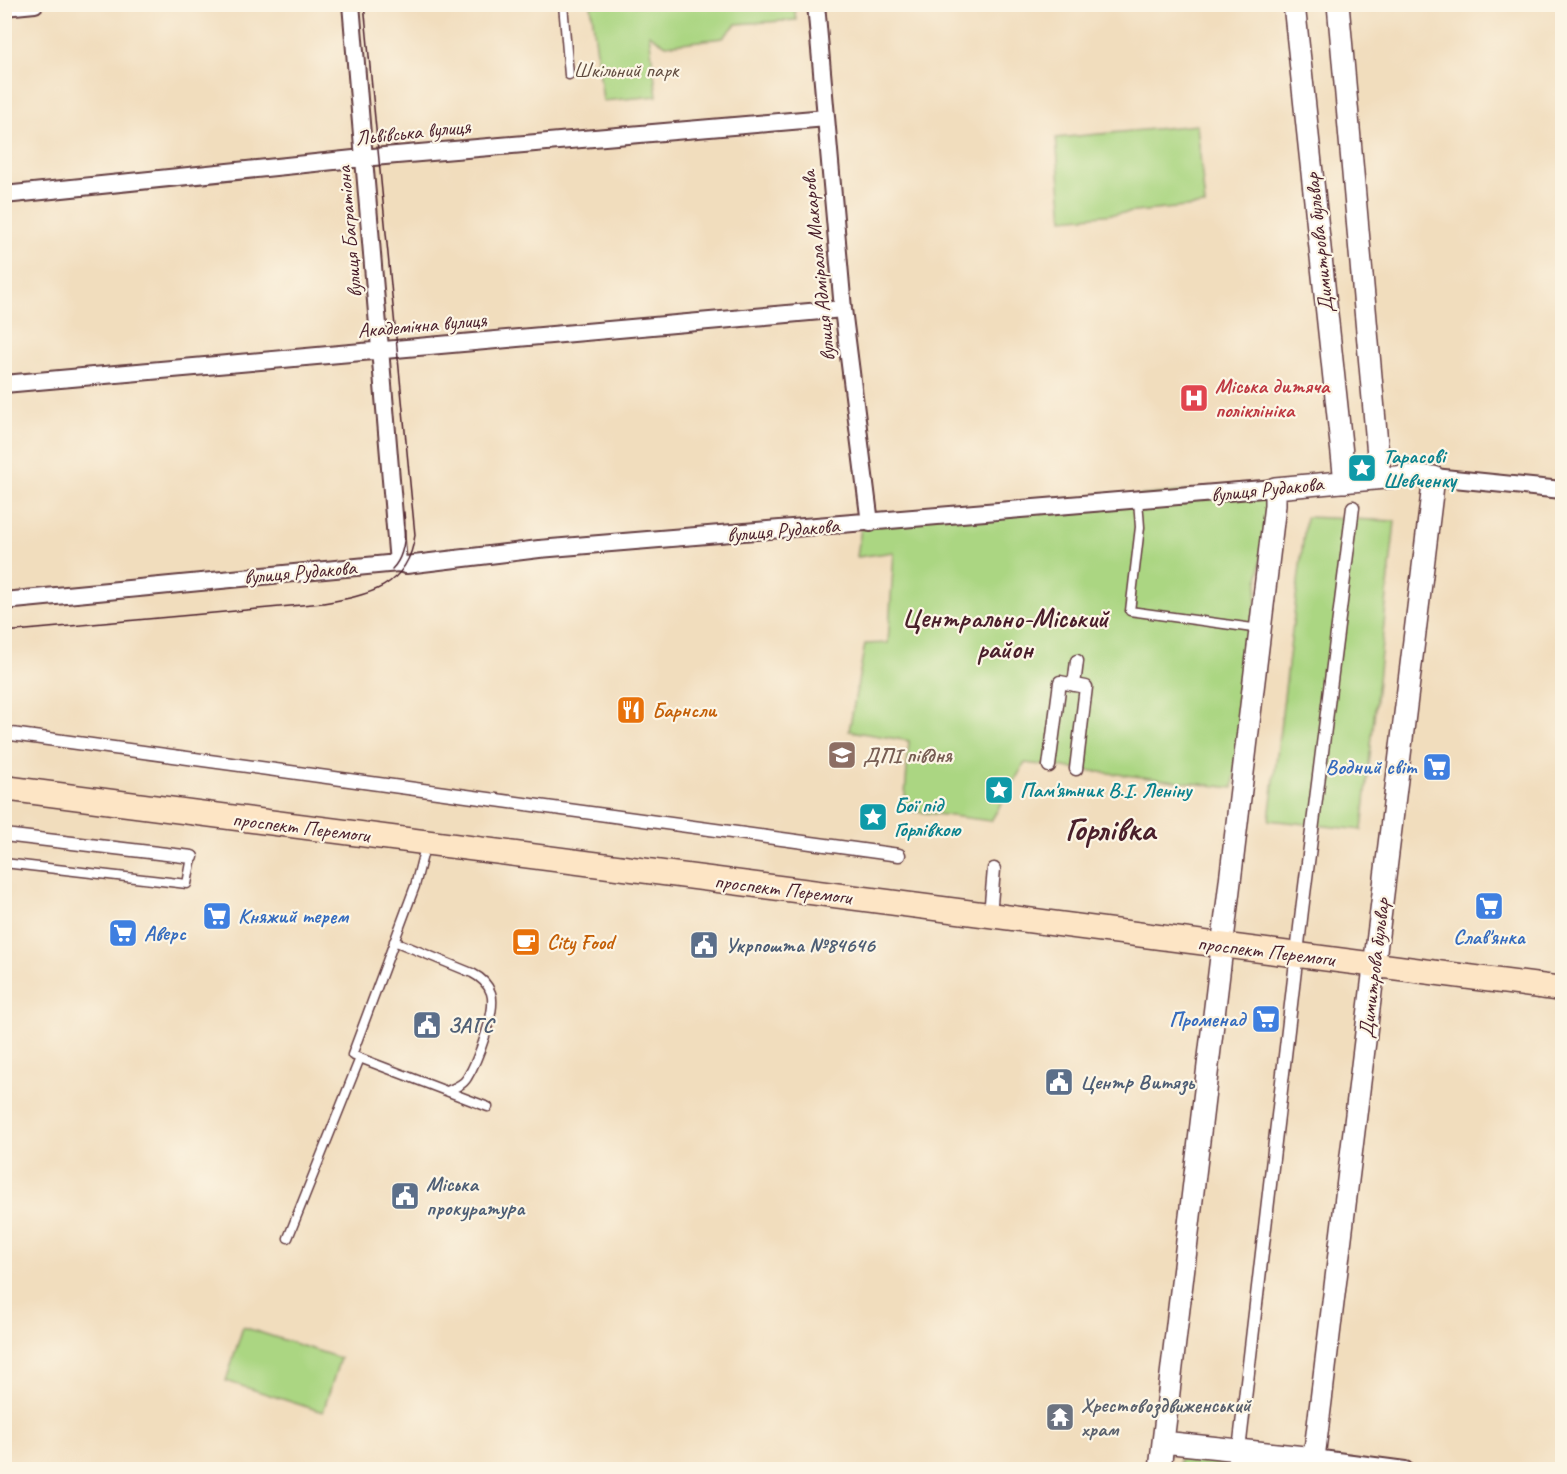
<svg xmlns="http://www.w3.org/2000/svg" width="1567" height="1474" font-family="Caveat,sans-serif">
<style>
.green{fill:#abd682;stroke:#7a7a56;stroke-width:1.5}
.lines{fill:none;stroke-linecap:round;stroke-linejoin:round}
.service-casing{stroke:#633c41;stroke-width:11}
.pedestrian-casing{stroke:#633c41;stroke-width:15}
.minor-casing{stroke:#633c41;stroke-width:20}
.tertiary-casing{stroke:#633c41;stroke-width:24}
.secondary-casing{stroke:#633c41;stroke-width:27}
.service{stroke:#fff;stroke-width:8}
.pedestrian{stroke:#fff;stroke-width:12}
.minor{stroke:#fff;stroke-width:16}
.tertiary{stroke:#fff;stroke-width:21}
.secondary{stroke:#fde5c5;stroke-width:24}
.tram{stroke:#4a1f2b;stroke-width:1.5}
.labels{text-anchor:middle;stroke-width:4.5;stroke-linejoin:round;paint-order:stroke}
.park-label{font-size:21px;fill:#624d41;stroke:#fcf5e5}
.street-label{font-size:21px;fill:#4a1f2b;stroke:#fcf5e5}
.health-label{font-size:21px;font-weight:bold;fill:#be3a42;stroke:#fcf5e5;text-anchor:start}
.culture-label{font-size:21px;font-weight:bold;fill:#0d838f;stroke:#fcf5e5;text-anchor:start}
.food-label{font-size:21px;font-weight:bold;fill:#c56008;stroke:#fcf5e5;text-anchor:start}
.education-label{font-size:21px;font-weight:bold;fill:#785e54;stroke:#fcf5e5;text-anchor:start}
.shop-label{font-size:21px;font-weight:bold;fill:#366cbe;stroke:#fcf5e5;text-anchor:end}
.service-label{font-size:21px;font-weight:bold;fill:#4e5e75;stroke:#fcf5e5;text-anchor:start}
.worship-label{font-size:21px;font-weight:bold;fill:#5b616d;stroke:#fcf5e5;text-anchor:start}
.district-label{font-size:27px;font-weight:bold;fill:#4a1f2b;stroke:#fcf5e5}
.town-label{font-size:33px;font-weight:bold;fill:#4a1f2b;stroke:#fcf5e5}
</style>
<rect width="100%" height="100%" fill="#fcf5e5"/>
<filter id="ink" filterUnits="userSpaceOnUse"><feTurbulence type="fractalNoise" baseFrequency=".0167" numOctaves="2"/><feDisplacementMap in="SourceGraphic" scale="12" xChannelSelector="R" yChannelSelector="G"/><feConvolveMatrix kernelMatrix="1 2 1 2 8 2 1 2 1" color-interpolation-filters="sRGB"/></filter>
<filter id="wash" filterUnits="userSpaceOnUse"><feTurbulence type="fractalNoise" baseFrequency=".008" numOctaves="4" result="noise"/><feDisplacementMap in="SourceGraphic" scale="24" xChannelSelector="R" yChannelSelector="G"/><feGaussianBlur stdDeviation="1.35" result="paint"/><feColorMatrix in="noise" values="0 0 0 0 0 0 0 0 0 0 0 0 0 0 0 0 0 1.4 0 .05"/><feComposite in="paint" operator="in"/></filter>
<g filter="url(#wash)">
<rect width="100%" height="100%" fill="#f1ddbd"/>
<path class="green" d="M591,5H794L796,20L736,24L723,38L666,45L649,34L657,96L603,101Z
M1197,125L1205,205L1063,219L1056,138Z
M1270,484L1233,788L1025,763L991,821L904,810L909,741L849,731L865,644L888,643L894,552L857,557L862,520Z
M1306,517L1395,521L1362,830L1269,820Z
M243,1327L340,1358L323,1412L226,1381Z
M1180,1455L1326,1469L1178,1470Z"/>
</g>
<g filter="url(#ink)">
<g class="lines">
<g class="service-casing">
<path id="service" d="M563,4L569,75
M1138,500L1140,527L1130,611L1260,629
M426,843L415,886L352,1055L488,1107
M4,863L187,884L192,857
M394,941L472,973C480,977 488,984 491,993C497,1011 477,1062 467,1078C463,1085 454,1088 447,1091
M288,1238L360,1058"/>
</g>
<g class="pedestrian-casing">
<path id="pedestrian" d="M1074,685L1077,661
M4,733L899,855
M1049,766L1060,682L1086,687L1076,769
M4,835L192,857
M990,915L994,869
M1239,1450L1302,910L1353,507"/>
</g>
<g class="minor-casing">
<path id="minor" d="M351,4L398,563
M816,4L843,309L870,523
M4,7L35,4
M4,195L373,157L826,118
M4,384L843,309
M1434,477L1562,490
M4,601L398,563L406,565L539,549L1275,488
M1314,1458L1405,1470
M1236,1470L1239,1450"/>
</g>
<g class="tertiary-casing">
<path id="tertiary" d="M1294,4L1345,482
M1338,4L1380,478
M1160,1470L1163,1442L1275,505V488L1407,476L1434,477L1314,1458L1163,1442"/>
</g>
<g class="secondary-casing">
<path id="secondary" d="M4,788L1562,989"/>
</g>
<use href="#service" class="service"/>
<use href="#pedestrian" class="pedestrian"/>
<use href="#minor" class="minor"/>
<use href="#tertiary" class="tertiary"/>
<use href="#secondary" class="secondary"/>
<path class="tram" d="M392,569C406,555 406,531 404,512
M4,632L323,603C368,595 408,588 415,535L364,4"/>
</g>
</g>
<defs>
<g id="hospital-square" transform="scale(1.5)"><rect x="-9" y="-9" width="18" height="18" rx="4" fill="#e0444e" stroke="#fcf5e5"/><path d="M-5-5h3v3.5h4V-5h3V5h-3V1.5h-4V5h-3Z" fill="#fff"/></g>
<g id="sight-square" transform="scale(1.5)"><rect x="-9" y="-9" width="18" height="18" rx="4" fill="#0f9aa8" stroke="#fcf5e5"/><path d="M0-6L1.8-2.2L6-1.7L2.9 1.2L3.7 5.4L0 3.3L-3.7 5.4L-2.9 1.2L-6-1.7L-1.8-2.2Z" fill="#fff"/></g>
<g id="restaurant-square" transform="scale(1.5)"><rect x="-9" y="-9" width="18" height="18" rx="4" fill="#e8710a" stroke="#fcf5e5"/><path d="M-5-6h1v4h1v-4h1v4h1v-4h1v5L-1.5 .5V6h-2V.5L-5-1ZM5-6V6H3V1.5H1.5Q1.5-4 5-6Z" fill="#fff"/></g>
<g id="school-square" transform="scale(1.5)"><rect x="-9" y="-9" width="18" height="18" rx="4" fill="#8d6e63" stroke="#fcf5e5"/><path d="M0-5L7-2L0 1L-7-2ZM-4 1L0 2.5L4 1V4Q0 6-4 4Z" fill="#fff"/></g>
<g id="supermarket-square" transform="scale(1.5)"><rect x="-9" y="-9" width="18" height="18" rx="4" fill="#3f7fe0" stroke="#fcf5e5"/><path d="M-6-5.5h2.5l.6 2H6L4.5 2H-2.5L-4.4-4H-6ZM-1.5 3.2a1.3 1.3 0 1 0 .1 0ZM3 3.2a1.3 1.3 0 1 0 .1 0Z" fill="#fff"/></g>
<g id="cafe-square" transform="scale(1.5)"><rect x="-9" y="-9" width="18" height="18" rx="4" fill="#e8710a" stroke="#fcf5e5"/><path d="M-5.5-4.5H6V0H3Q3 3.5 0 3.5H-2.5Q-5.5 3.5-5.5 0ZM3-3.2v2h1.7v-2ZM-6 4.5H4V6H-6Z" fill="#fff"/></g>
<g id="civic-square" transform="scale(1.5)"><rect x="-9" y="-9" width="18" height="18" rx="4" fill="#5c6f8a" stroke="#fcf5e5"/><path d="M-.6-6.5H3V-4.5H.6V-3L4-1V1h2V6H-6V1h2V-1L-.6-3ZM-1.2 2.5V6h2.4V2.5Z" fill="#fff"/></g>
<g id="temple-square" transform="scale(1.5)"><rect x="-9" y="-9" width="18" height="18" rx="4" fill="#6b7280" stroke="#fcf5e5"/><path d="M0-6L5-2H3V0L6.5 2.5H4V6H1.5V3h-3V6H-4V2.5H-6.5L-3 0V-2H-5Z" fill="#fff"/></g>
</defs>
<g fill-rule="evenodd">
<use href="#hospital-square" x="1194" y="398"/>
<use href="#sight-square" x="1362" y="468"/>
<use href="#restaurant-square" x="631" y="710"/>
<use href="#school-square" x="842" y="755"/>
<use href="#supermarket-square" x="1437" y="767"/>
<use href="#sight-square" x="999" y="790"/>
<use href="#sight-square" x="873" y="817"/>
<use href="#supermarket-square" x="1489" y="906"/>
<use href="#supermarket-square" x="217" y="916"/>
<use href="#supermarket-square" x="123" y="933"/>
<use href="#cafe-square" x="526" y="942"/>
<use href="#civic-square" x="704" y="945"/>
<use href="#supermarket-square" x="1266" y="1019"/>
<use href="#civic-square" x="427" y="1025"/>
<use href="#civic-square" x="1059" y="1082"/>
<use href="#civic-square" x="405" y="1196"/>
<use href="#temple-square" x="1060" y="1417"/>
</g>
<g class="labels">
<g class="park-label">
<text x="626" y="77">Шкільний парк</text>
</g>
<g class="street-label">
<text transform="translate(413 132) rotate(-6)" y="7">Львівська вулиця</text>
<text transform="translate(349 232) rotate(-95)" y="7">вулиця Багратіона</text>
<text transform="translate(1319 243) rotate(-96)" y="7">Димитрова бульвар</text>
<text transform="translate(818 266) rotate(-96)" y="7">вулиця Адмірала Макарова</text>
<text transform="translate(422 325) rotate(-5)" y="7">Академічна вулиця</text>
<text transform="translate(1267 489) rotate(-6)" y="7">вулиця Рудакова</text>
<text transform="translate(783 530) rotate(-5)" y="7">вулиця Рудакова</text>
<text transform="translate(300 572) rotate(-5)" y="7">вулиця Рудакова</text>
<text transform="translate(301 827) rotate(7)" y="7">проспект Перемоги</text>
<text transform="translate(783 889) rotate(7)" y="7">проспект Перемоги</text>
<text transform="translate(1266 951) rotate(7)" y="7">проспект Перемоги</text>
<text transform="translate(1374 968) rotate(-83)" y="7">Димитрова бульвар</text>
</g>
<g class="health-label">
<text x="1215" y="393">Міська дитяча<tspan x="1215" dy="24">поліклініка</tspan></text>
</g>
<g class="culture-label">
<text x="1383" y="463">Тарасові<tspan x="1383" dy="24">Шевченку</tspan></text>
<text x="1020" y="797">Пам'ятник В.І. Леніну</text>
<text x="894" y="812">Бої під<tspan x="894" dy="24">Горлівкою</tspan></text>
</g>
<g class="food-label">
<text x="652" y="717">Барнсли</text>
<text x="547" y="949">City Food</text>
</g>
<g class="education-label">
<text x="863" y="762">ДПІ півдня</text>
</g>
<g class="shop-label">
<text x="1416" y="774">Водний світ</text>
<text x="238" y="923" text-anchor="start">Княжий терем</text>
<text x="144" y="940" text-anchor="start">Аверс</text>
<text x="1489" y="944" text-anchor="middle">Слав'янка</text>
<text x="1245" y="1026">Променад</text>
</g>
<g class="service-label">
<text x="725" y="952">Укрпошта №84646</text>
<text x="448" y="1032">ЗАГС</text>
<text x="1080" y="1089">Центр Витязь</text>
<text x="426" y="1191">Міська<tspan x="426" dy="24">прокуратура</tspan></text>
</g>
<g class="worship-label">
<text x="1081" y="1412">Хрестовоздвиженський<tspan x="1081" dy="24">храм</tspan></text>
</g>
<g class="district-label">
<text x="1005" y="627">Центрально-Міський<tspan x="1005" dy="31">район</tspan></text>
</g>
<g class="town-label">
<text x="1110" y="840">Горлівка</text>
</g>
</g>
<rect width="1567" height="1474" fill="none" stroke="#fcf5e5" stroke-width="24"/>
</svg>
